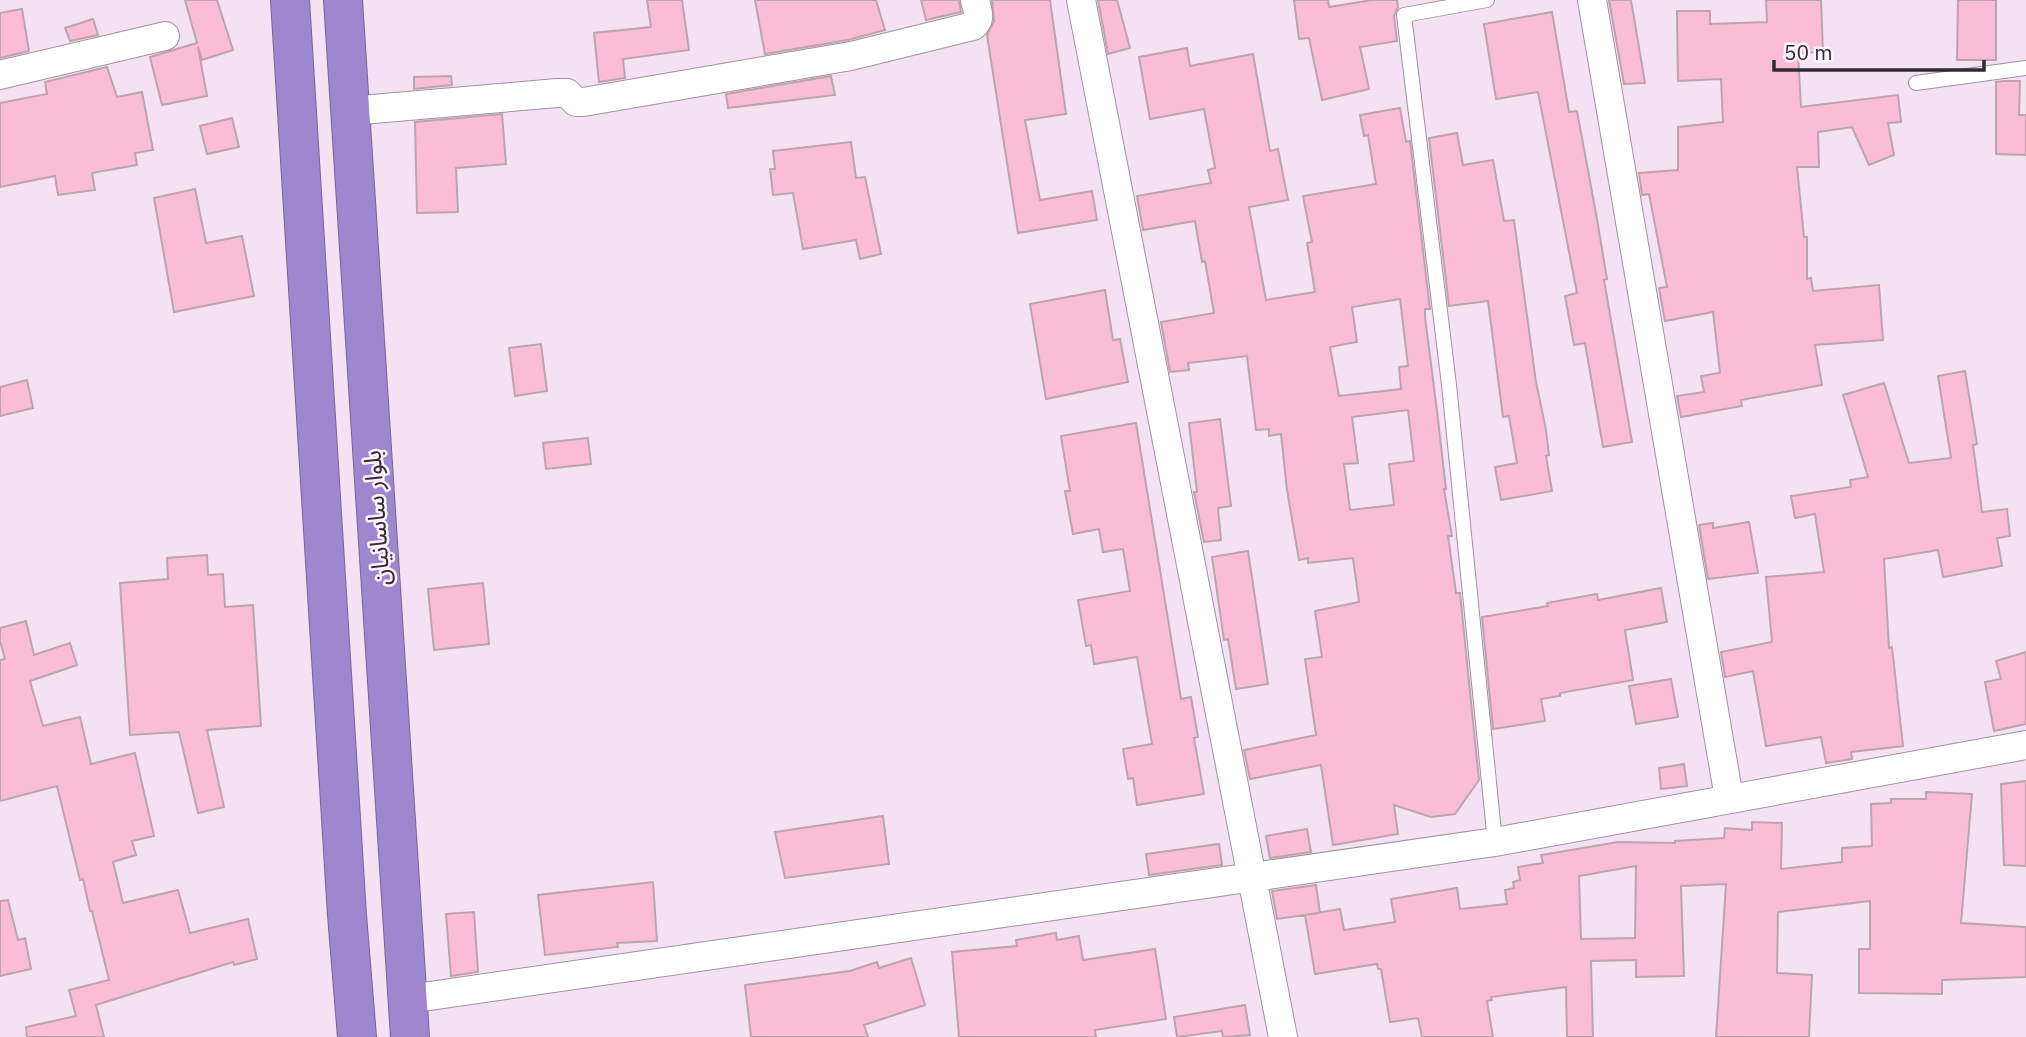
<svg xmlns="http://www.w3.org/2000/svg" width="2026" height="1037" font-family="'IBM Plex Sans','Noto Sans Arabic',sans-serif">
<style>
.building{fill:#fbbcd6;stroke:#bca4ad;stroke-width:2;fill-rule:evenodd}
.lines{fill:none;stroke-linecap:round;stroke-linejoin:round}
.lane-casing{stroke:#a291a2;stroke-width:16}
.street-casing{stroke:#a291a2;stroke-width:30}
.highway-casing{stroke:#786698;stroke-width:40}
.lane{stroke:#fff;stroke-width:14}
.street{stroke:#fff;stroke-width:28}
.highway{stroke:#9e87cf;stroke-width:38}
.labels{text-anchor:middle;stroke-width:5;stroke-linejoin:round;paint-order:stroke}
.street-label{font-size:24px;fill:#312a31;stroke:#fdf2fd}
</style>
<rect width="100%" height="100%" fill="#f4e2f4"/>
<path class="building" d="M185,0H217L233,50L202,60L198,47L207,96L162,105L150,57L197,43Z
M647,0H682L689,50L623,59L625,78L599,82L594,33L651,27Z
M755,0H876L885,30L848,40L765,54Z
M921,0H959L961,12L926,20Z
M992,0H1050L1066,114L1025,120L1040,200L1092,191L1097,220L1018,233L987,35L994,21Z
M1098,0H1117L1130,48L1108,54Z
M1294,0H1328L1329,7L1372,0H1397L1398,7L1394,16L1397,41L1360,47L1369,89L1322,100L1309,38L1299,39Z
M1609,0H1631L1645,83L1624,84Z
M1766,0H1821L1823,52L1798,53L1801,107L1898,95L1901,122L1888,123L1894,155L1869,165L1852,127L1818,132L1819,167H1797L1804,237H1807V279L1811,278L1813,291L1879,285L1883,340L1815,345L1822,385L1741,400L1742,406L1681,417L1677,396L1704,392L1701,376L1720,373L1713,312L1665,321L1659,288L1667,287L1649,194L1642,195L1639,173L1678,170V127L1723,122L1721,79L1678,81L1677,11H1710V24L1767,22Z
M1958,0H1996V60H1957Z
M22,9L29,51L0,58V13Z
M1552,12L1569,112L1577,111L1597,219L1607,279L1604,280L1632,442L1603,447L1585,343L1574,345L1565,296L1577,293L1538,92L1496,99L1484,24Z
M93,19L98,35L70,41L65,28Z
M1187,48L1190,66L1253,54L1270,151L1278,149L1288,200L1249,207L1266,300L1315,292L1307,243L1312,242L1303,196L1376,184L1368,135L1364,136L1360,115L1400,108L1406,142L1410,141L1430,309H1425V317L1437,411L1446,489H1444L1452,536H1448L1456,593H1460L1479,780L1455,814L1431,817L1394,805L1398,834L1333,845L1321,765L1250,779L1244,750L1316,735L1305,659L1322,657L1315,611L1359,602L1353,558L1308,563V558L1299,560L1287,490L1281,434L1269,436V429L1256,430L1247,356L1188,363L1189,370L1170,372L1161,322L1214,313L1205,261L1202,262L1195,221L1143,230L1137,196L1211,183L1208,170L1215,168L1204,109L1150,119L1139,57ZM1400,299L1408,366L1399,367L1401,389L1339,396L1330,347L1357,342L1352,307ZM1408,410L1414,461L1389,464L1394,505L1350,510L1344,464L1358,463L1352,417Z
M107,67L117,97L142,92L153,150L135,153L137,165L92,173L95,190L58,195L55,176L0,187V103L47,94L45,82Z
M451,76L452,85L414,89V77Z
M831,76L835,95L728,108L726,94Z
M2004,81H2020L2019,115H2026V155L1996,154V82Z
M502,114L506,164L456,168L458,212L417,213L415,122Z
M232,118L239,147L207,154L200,126Z
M1457,133L1463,165L1493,160L1504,221L1514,220L1536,382L1546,430L1549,455L1546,456L1552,491L1501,500L1495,467L1517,463L1509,416L1503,417L1488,301L1449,306L1429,138Z
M851,142L856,178L865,177L881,254L860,259L856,240L803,249L793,193L773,195L770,169H775L773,151Z
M195,189L206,243L242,236L254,296L174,312L154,198Z
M1105,290L1113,340L1120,339L1128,382L1046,399L1030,304Z
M541,344L547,391L515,396L509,348Z
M1965,371L1977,444L1973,445L1982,512L2007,509L2010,536L1997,538L2002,566L1943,577L1938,550L1884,559L1889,648L1892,647L1903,746L1851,752L1852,759L1826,763L1821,737L1766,746L1753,671L1725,677L1721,652L1772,642L1766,577L1824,572L1815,514L1795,518L1791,496L1851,487L1850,480L1868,477L1843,395L1884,383L1909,463L1951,458L1938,376Z
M27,380L33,408L0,416V387Z
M1220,419L1231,506L1218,508L1221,540L1204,542L1194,492H1197L1189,423Z
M1136,423L1181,699L1191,697L1198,737L1194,738L1204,794L1137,805L1133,778L1128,779L1123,749L1152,744L1137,657L1094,664L1091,645L1086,646L1078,600L1130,591L1123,549L1103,552L1099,529L1073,534L1065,491H1070L1061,436Z
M588,438L591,464L546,469L543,443Z
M1749,522L1758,573L1708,579L1699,525L1713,523V528Z
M1248,551L1268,684L1236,689L1228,639L1224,640L1212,557Z
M207,555L208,575L223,574L225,607L253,605L261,726L207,730L224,807L198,813L179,732L130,735L120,583L168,579L167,558Z
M483,583L489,644L434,650L428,589Z
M1661,588L1667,622L1625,630L1633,680L1560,693V696L1541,699L1545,721L1493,729L1482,617L1548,606L1547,603L1597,594L1598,600Z
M26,621L34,655L70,643L77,665L30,681L43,726L80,717L91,764L135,753L154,836L132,841L136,855L113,862L123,903L178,890L190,933L248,919L257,959L234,965L233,962L96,1005L104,1037H27L26,1027L76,1016L69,990L109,980L92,911H90L83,879L80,880L57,786L0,801V660L5,659L0,641V628Z
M2026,652V724L1994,731L1985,682L2001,679L1996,661Z
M1671,679L1678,717L1636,724L1629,686Z
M1684,764L1687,786L1661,789L1659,768Z
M2026,781V866L2004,865L2001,784Z
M1926,792L1972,794L1961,923L2026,927V977L1942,980V994L1859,993V949H1870V901L1778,912L1777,973L1812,975L1809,1037H1716L1726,884L1681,886L1684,976L1636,977V960L1591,961L1593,1037H1567L1566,987L1491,997L1492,1000L1487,1001L1493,1037H1422L1418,1018L1390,1022L1381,969H1378L1377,964L1315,974L1305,915L1340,909L1344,930L1395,922L1391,899L1457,888L1460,909L1507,904L1505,890L1514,888L1513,882L1520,880L1518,867L1543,863L1541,855L1618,842L1675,843V841L1724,838L1725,828L1752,830V822L1782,823L1781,869L1842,862V848L1872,846L1871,804L1891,803V799H1926ZM1636,866L1635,938L1581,939L1579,876Z
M883,816L889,864L785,878L775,832Z
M1307,829L1311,852L1270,858L1266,836Z
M1219,844L1222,865L1149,875L1146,854Z
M653,882L657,941L617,943L618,947L545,955L538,895Z
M1316,885L1320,913L1277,919L1272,891Z
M8,900L18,940L25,938L31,969L0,976V901Z
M474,912L478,972L451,976L446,914Z
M1056,933L1057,940L1079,936L1083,960L1155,949L1166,1019L1095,1030L1096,1037H959L952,952L1017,946L1016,940Z
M911,958L925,1005L864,1025L868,1037H751L745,985L850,971L877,962L879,968Z
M1245,1005L1250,1035L1223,1037L1222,1031L1177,1037L1174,1017Z"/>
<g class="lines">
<g class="lane-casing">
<path id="lane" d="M1487,0L1404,15L1449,385L1495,842
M1916,83L2026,68"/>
</g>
<g class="street-casing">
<path id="street" d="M1081,0L1283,1037
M1592,0L1729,798
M0,75L165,36
M350,111L557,93H567L576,102H583L851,56L973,26C982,19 977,10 975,0
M409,999L1495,842L2026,745"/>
</g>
<g class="highway-casing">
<path id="highway" d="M290,0L347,915L357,1037
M343,0L410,1037"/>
</g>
<use href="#lane" class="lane"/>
<use href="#street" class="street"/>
<use href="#highway" class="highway"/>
</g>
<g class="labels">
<g class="street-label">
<text transform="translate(377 518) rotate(-94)" y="8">بلوار ساسانیان</text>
</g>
</g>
<path d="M1774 60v10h210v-10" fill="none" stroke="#312a31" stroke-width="3.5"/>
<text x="1784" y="60" font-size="21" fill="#312a31" stroke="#fdf2fd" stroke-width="5" paint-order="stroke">50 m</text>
</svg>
